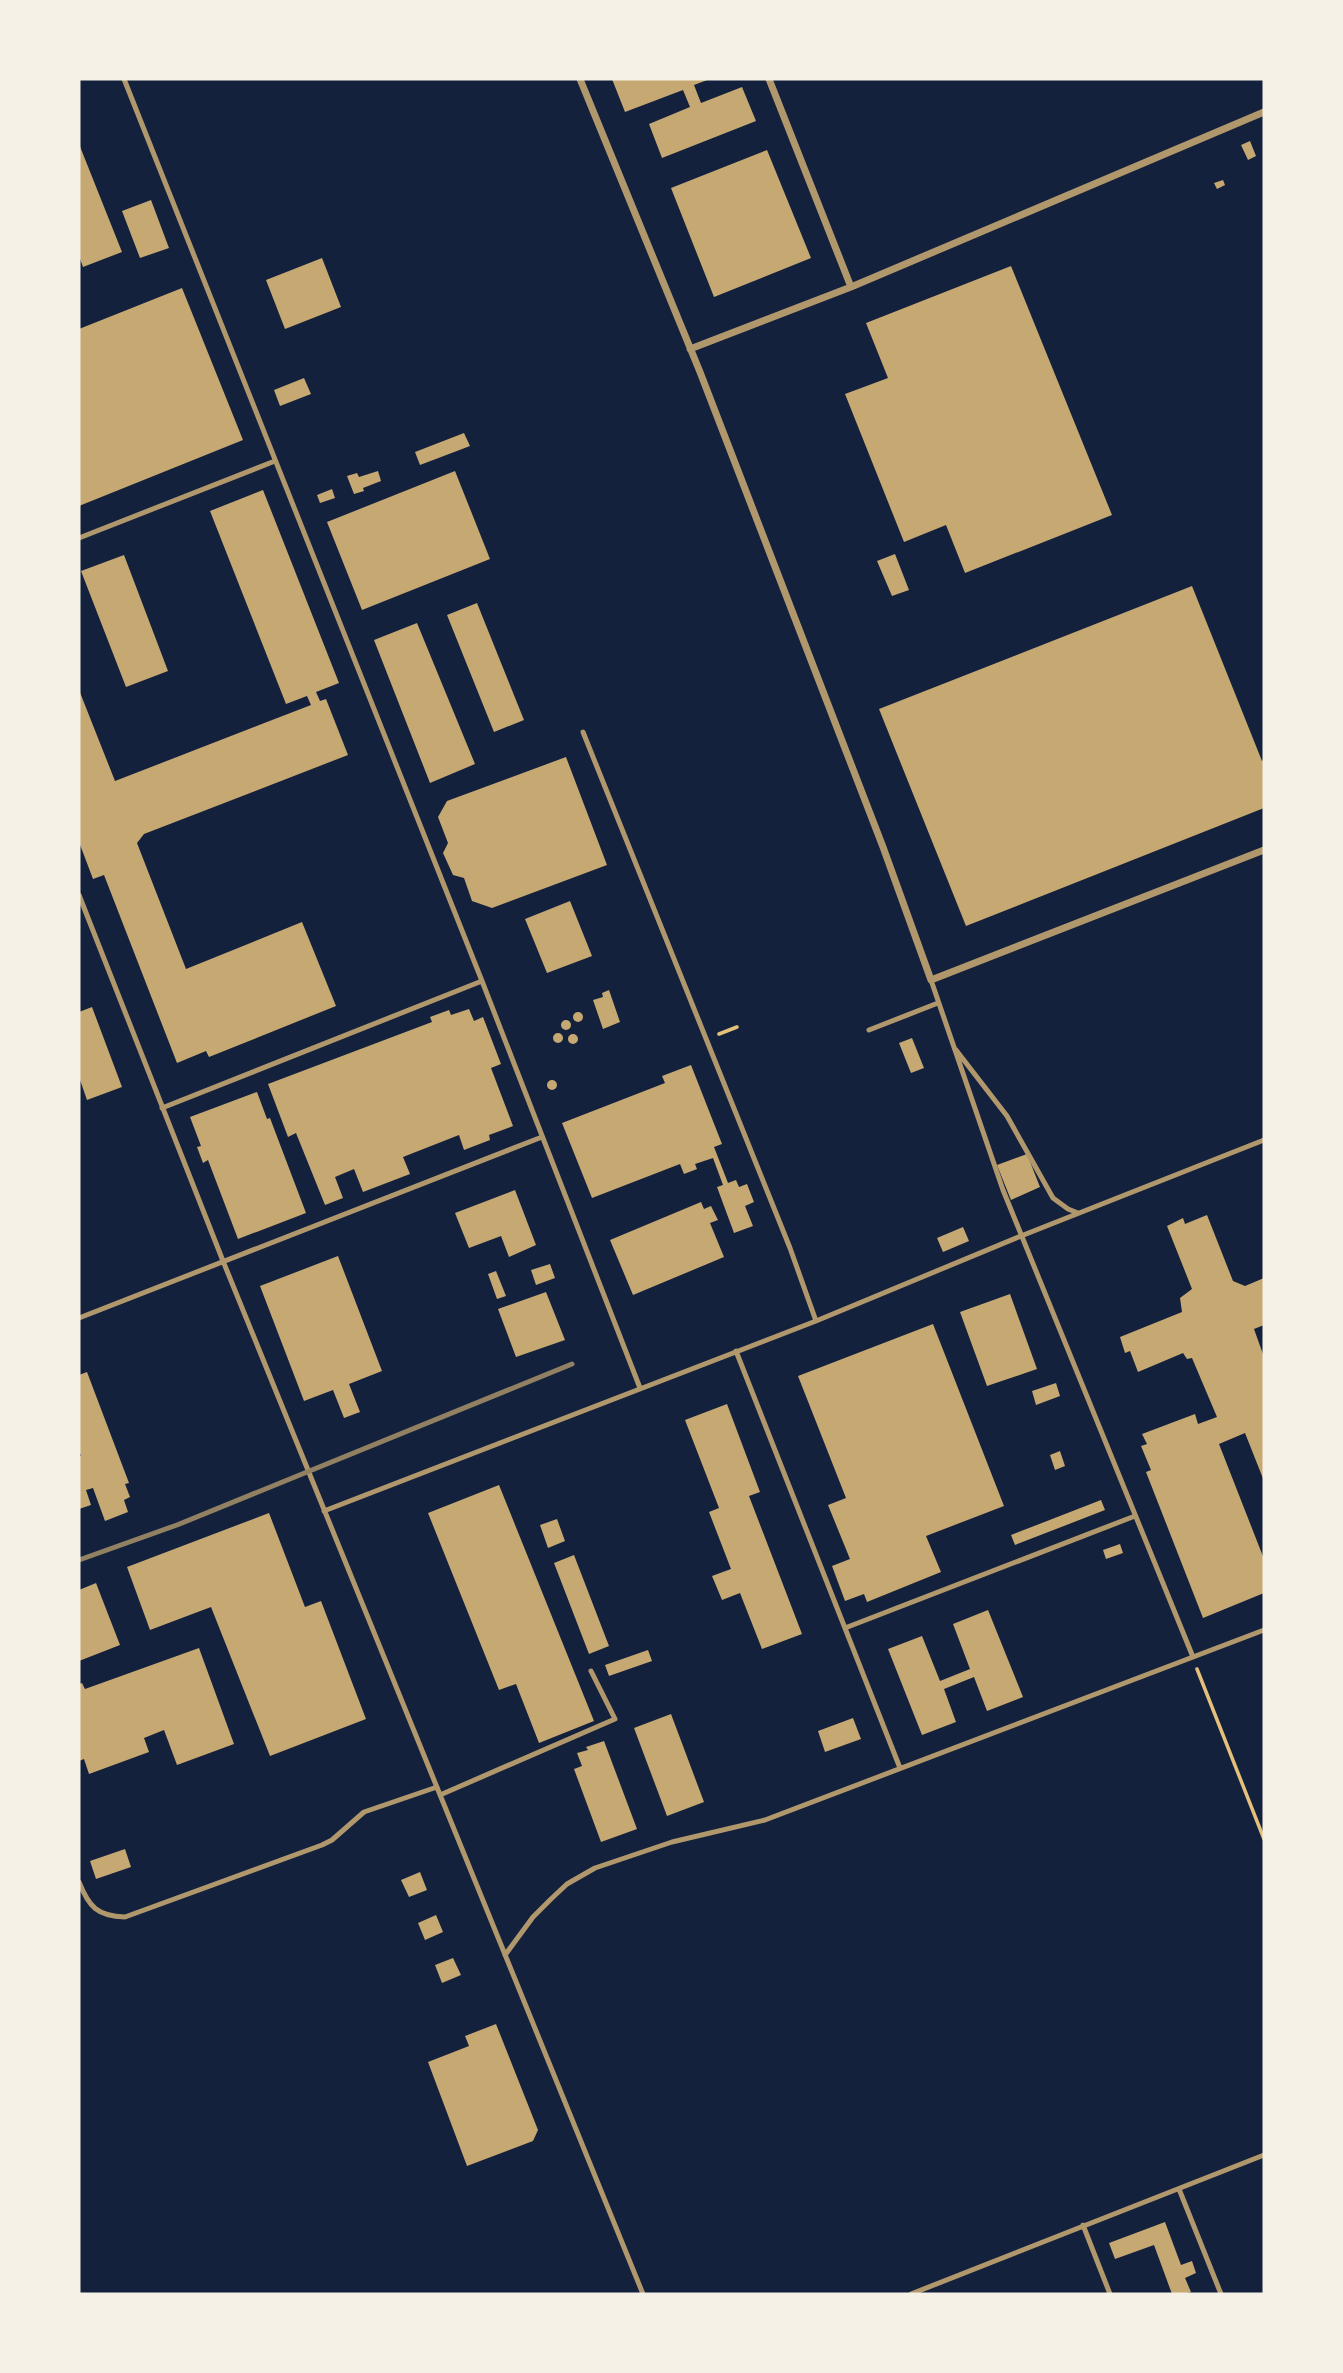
<svg xmlns="http://www.w3.org/2000/svg" width="1343" height="2373" font-family="'PT Sans',sans-serif">
<style>
.building{fill:#c6a872}
.lines{fill:none;stroke-linecap:round;stroke-linejoin:round}
.path{stroke:#e5c07b;stroke-width:3.5}
.service{stroke:#b1986c;stroke-width:5}
.minor{stroke:#b1986c;stroke-width:7}
.rail{stroke:#918062;stroke-width:5}
</style>
<rect width="100%" height="100%" fill="#14213d"/>
<path class="building" d="M612,79H710L694,85L701,103L742,87L756,121L662,158L649,124L690,107L683,90L625,112Z
M1250,141L1256,156L1248,160L1241,145Z
M79,144L122,252L83,267L79,256Z
M767,150L811,258L714,297L671,188Z
M1223,180L1225,185L1217,189L1214,183Z
M151,200L169,248L140,258L122,211Z
M322,258L341,307L285,329L266,280Z
M1011,266L1112,515L965,573L946,525L904,542L845,394L888,378L866,323Z
M182,288L243,440L79,506V329Z
M304,378L311,394L280,406L274,390Z
M464,433L470,446L420,465L415,452Z
M378,471L381,481L363,488L364,491L354,494L347,476L357,473L359,477Z
M455,471L490,559L362,610L327,522Z
M332,489L335,498L320,503L317,495Z
M263,490L339,683L316,692L320,701L326,699L348,755L144,834L137,843L186,969L302,922L336,1006L209,1057L206,1051L177,1063L104,875L93,879L79,842V690L115,781L311,705L307,696L286,704L210,511Z
M895,554L909,590L892,596L877,561Z
M124,555L168,671L126,687L81,571Z
M1192,586L1262,761L1264,760V808L966,926L879,709Z
M477,603L524,720L494,732L447,615Z
M417,623L475,764L430,783L374,640Z
M566,757L607,865L492,908L472,901L464,878L453,875L443,853L448,843L438,817L447,801Z
M570,901L592,956L547,973L525,919Z
M609,990L620,1022L603,1029L593,1000L603,997L602,993Z
M92,1007L122,1087L87,1100L79,1077V1012Z
M469,1009L474,1021L483,1017L501,1064L491,1068L513,1126L489,1135L490,1140L464,1150L459,1135L403,1157L410,1174L363,1192L354,1169L335,1177L343,1198L325,1205L296,1133L288,1137L268,1084L432,1022L430,1017L449,1010L451,1015Z
M573 1017a5 5 0 1 1 10 0a5 5 0 1 1-10 0Z
M561 1025a5 5 0 1 1 10 0a5 5 0 1 1-10 0Z
M553 1038a5 5 0 1 1 10 0a5 5 0 1 1-10 0Z
M568 1039a5 5 0 1 1 10 0a5 5 0 1 1-10 0Z
M912,1038L924,1068L911,1073L899,1043Z
M691,1065L722,1144L714,1147L728,1183L736,1180L739,1187L747,1184L754,1202L745,1206L753,1226L734,1233L717,1187L723,1185L713,1158L695,1164L697,1169L684,1174L680,1164L592,1198L562,1123L665,1083L662,1076Z
M547 1085a5 5 0 1 1 10 0a5 5 0 1 1-10 0Z
M257,1092L267,1119L270,1118L306,1213L238,1239L208,1160L203,1163L197,1147L201,1146L190,1117Z
M1027,1154L1040,1187L1011,1200L997,1165Z
M515,1190L536,1245L509,1257L501,1236L469,1248L455,1213Z
M701,1202L704,1209L711,1206L718,1220L710,1223L724,1257L633,1295L610,1240Z
M1207,1215L1233,1281L1245,1286L1264,1278V1325L1254,1329L1264,1357V1481L1245,1433L1219,1444L1264,1559V1593L1203,1618L1146,1472L1151,1470L1141,1446L1147,1444L1142,1434L1195,1414L1198,1424L1217,1417L1192,1358L1187,1359L1183,1353L1138,1372L1130,1351L1125,1353L1120,1337L1182,1312L1180,1298L1192,1289L1167,1226L1183,1218L1185,1224Z
M963,1227L969,1241L943,1252L937,1238Z
M338,1256L382,1371L349,1384L360,1412L344,1418L333,1390L304,1401L260,1286Z
M550,1264L555,1278L536,1285L531,1270Z
M496,1271L506,1296L497,1299L488,1274Z
M546,1292L565,1340L516,1357L498,1309Z
M1010,1294L1037,1369L987,1386L960,1312Z
M933,1324L1004,1506L926,1536L941,1572L867,1602L864,1594L845,1601L832,1566L850,1559L828,1505L846,1498L798,1376Z
M87,1372L129,1483L125,1484L130,1497L124,1500L128,1512L105,1521L93,1488L86,1490L91,1505L79,1509V1456H81L79,1450V1375Z
M1056,1383L1060,1396L1036,1405L1032,1391Z
M727,1404L760,1492L749,1496L802,1634L762,1649L740,1593L722,1600L712,1576L731,1569L709,1512L719,1508L685,1420Z
M1060,1451L1065,1466L1055,1470L1050,1455Z
M499,1485L594,1721L539,1743L516,1684L499,1690L428,1513Z
M1101,1500L1105,1510L1015,1545L1011,1535Z
M269,1513L305,1607L321,1601L366,1719L270,1756L211,1607L150,1630L127,1567Z
M557,1519L565,1541L548,1548L540,1525Z
M1120,1544L1123,1553L1106,1559L1103,1550Z
M574,1555L609,1646L589,1654L554,1563Z
M96,1583L120,1645L79,1661V1590Z
M988,1610L1023,1697L987,1711L974,1677L944,1689L956,1722L922,1735L888,1649L922,1636L940,1681L970,1669L953,1624Z
M199,1648L234,1744L177,1765L164,1730L144,1738L149,1752L89,1774L84,1759L79,1761V1684L82,1683L85,1689Z
M648,1650L652,1661L609,1676L605,1665Z
M671,1714L704,1802L667,1816L634,1728Z
M853,1718L861,1739L825,1752L818,1731Z
M604,1741L637,1829L601,1842L574,1769L582,1766L577,1753L588,1750L586,1747Z
M125,1849L131,1867L96,1879L90,1861Z
M420,1872L427,1890L409,1897L401,1880Z
M436,1915L443,1932L425,1940L418,1923Z
M453,1958L461,1975L442,1983L435,1965Z
M496,2024L538,2130L533,2141L467,2166L428,2062L469,2046L465,2036Z
M1165,2222L1181,2265L1192,2261L1196,2273L1185,2278L1191,2292L1184,2294H1172L1154,2245L1115,2259L1109,2243Z"/>
<g class="lines">
<path class="path" d="M719,1034L737,1027
M1197,1669L1264,1839"/>
<path class="service" d="M124,79L482,981L640,1388
M79,538L275,461
M583,732L790,1248L816,1321
M79,895L223,1261L643,2294
M931,980L1003,1190L1193,1657
M869,1030L938,1003
M956,1050L1007,1116L1053,1198L1068,1209L1078,1213
M162,1108L482,981
M79,1318L542,1137
M736,1351L900,1768
M324,1511L816,1321L1021,1236L1264,1140
M845,1628L1135,1516
M440,1795L615,1719L591,1671
M79,1882C89,1907 97,1916 125,1917L322,1845L332,1840L364,1812L437,1787
M505,1955L533,1917L551,1899L567,1884L595,1868L672,1842L765,1820L1264,1630
M1179,2189L1221,2294
M1083,2225L1110,2294
M911,2294L1264,2155"/>
<path class="minor" d="M580,79L700,372L883,847L931,980L1264,850
M769,79L851,287
M690,349L851,287L1264,112"/>
<path class="rail" d="M79,1560L177,1525L572,1364"/>
</g>
<rect width="1343" height="2373" fill="none" stroke="#f6f1e7" stroke-width="161"/>
</svg>
